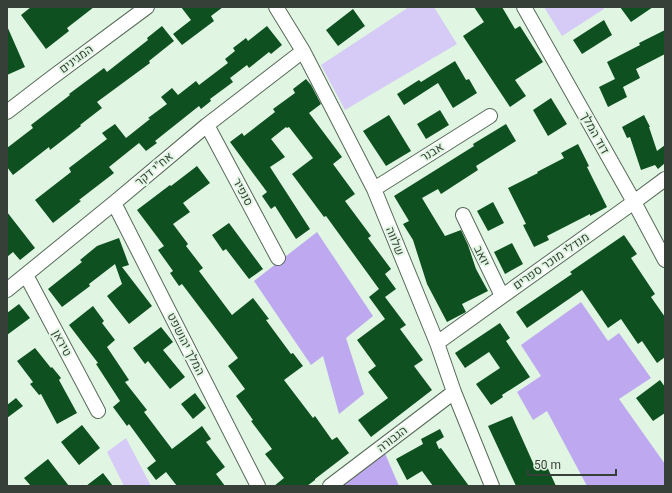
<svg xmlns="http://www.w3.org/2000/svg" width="672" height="493" font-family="Georgia,Heebo,serif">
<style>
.green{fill:#d6caf6}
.forest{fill:#bea9f0}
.building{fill:#0e5020}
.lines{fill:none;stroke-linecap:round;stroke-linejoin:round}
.minor-casing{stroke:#576a59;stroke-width:16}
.minor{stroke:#fff;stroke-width:14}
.labels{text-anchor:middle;stroke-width:4;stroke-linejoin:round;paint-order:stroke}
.street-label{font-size:12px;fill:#374038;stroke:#e0f6e2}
</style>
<rect width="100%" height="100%" fill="#e0f6e2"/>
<path class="green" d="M409,7H434L457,44L345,110L321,65Z
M544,7H603L604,9L562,36Z
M126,438L151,486H124L107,452Z"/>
<path class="forest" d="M317,232L373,316L346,338L364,394L339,414L323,356L311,365L254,281Z
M581,302L608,341L619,333L651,378L619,399L665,464V486H587L547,411L533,420L517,392L541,376L521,345Z
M384,451L399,486H338Z"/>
<path class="building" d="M31,7H94L67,28L69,31L46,49L21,15Z
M181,7H223L211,16L214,21L182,45L173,34L191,20Z
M474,7H502L515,29L520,26L543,62L515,80L526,96L510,107L463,36L484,22Z
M620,7H653L631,22Z
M353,9L365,26L338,46L326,30Z
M604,20L612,35L582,54L573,40Z
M7,26L25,67L7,75Z
M162,26L174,41L149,61L150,63L97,102L102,108L80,125L81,126L50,150L49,147L13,175L7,167V148L33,128L31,125L70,95L69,94L104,68L107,72L148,40L147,38Z
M267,26L282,45L271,54L269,52L249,68L247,65L230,78L233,82L210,99L211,101L201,109L199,106L155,141L157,143L146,151L139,143L109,167L114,173L79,200L81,201L53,223L35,200L71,172L69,168L107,139L102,133L115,124L126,138L150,119L148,118L167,104L161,97L172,88L178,95L196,81L199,85L228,63L225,59L235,51L233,48L246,38L248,41Z
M665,30V54L636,69L640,78L623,87L627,97L608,107L599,87L615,79L607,62L640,45L639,43Z
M455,61L466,80L469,79L477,93L453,108L438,83L404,105L397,94L419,80L421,82Z
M306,79L311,85L321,104L309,113L342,157L333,164L355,194L345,201L371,236L368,238L391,269L385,274L396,289L385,297L406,325L400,329L423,360L414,366L432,390L371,437L358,420L388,398L368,372L376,366L357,340L385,319L369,297L379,289L326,216L324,217L292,174L313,158L289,127L287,128L286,127L271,139L285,157L270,167L310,229L296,239L275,206L271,209L262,196L267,192L230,142L242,133L244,136L275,112L273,109L295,93L293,89Z
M551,98L567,124L548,136L533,110Z
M440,110L449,125L426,139L417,124Z
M389,115L411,151L386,166L363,131Z
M644,115L650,127H649L657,151L665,145V163L658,169L655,165L641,170L630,137L627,138L622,127Z
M506,124L516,141L476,166L478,170L441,194L438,189L422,198L445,236L461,230L468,245L476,269L488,291L462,304L466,312L447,322L427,284L413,240L403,224L409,221L394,196L474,146L473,144Z
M578,144L589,166L587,167L607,207L590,216V214L547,236L549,240L534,247L523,225L526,224L508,188L538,173L537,172L564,158L561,153Z
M197,166L210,183L183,203L190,212L173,224L188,244L186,246L203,268L199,271L232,315L253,298L269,319L266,320L291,354L293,353L303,366L284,380L313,418L315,416L332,440L337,437L349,453L315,479V480L307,486H274L284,478L265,454L272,449L251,421L253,420L236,396L245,389L228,366L238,358L182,284L179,286L170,273L173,271L158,250L164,246L137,210L170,185L171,186Z
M493,202L504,223L488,231L477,211Z
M7,212L35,248L20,260L13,252L7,257Z
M229,223L263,269L249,279L226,249L223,251L212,235Z
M624,235L637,254L631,258L655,294L651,297L665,317V357L657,363L642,341L638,344L621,319L608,328L582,290L527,328L516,312L572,274L570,272Z
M119,238L129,265L122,267L152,306L129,324L107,296L122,284L115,264L89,284L90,286L62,307L48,289L82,262L80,260L97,246Z
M512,243L523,264L505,274L494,252Z
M19,304L30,318L7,335V313Z
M93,306L104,321L102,323L115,340L107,347L129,380L125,382L147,410L144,412L172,449L202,426L211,439L206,442L225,467L216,474L225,486H177L166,472L156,480L147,468L156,461L129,424L127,426L113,407L120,401L96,364L98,363L69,325Z
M500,323L510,338L506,341L530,377L502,395L503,397L491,405L476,384L500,368L489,352L465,368L455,353Z
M161,327L173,342L163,350L185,377L170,389L148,361L145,364L133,348Z
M35,348L51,368L52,367L61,378L59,380L77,413L57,424L41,394L39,395L30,384L33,382L17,361Z
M660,380L665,387V413L653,421L636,398Z
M195,393L206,408L193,419L181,404Z
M16,398L23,406L7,418V405Z
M512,416L534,465L544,460L556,486H516L488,426Z
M82,425L100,448L79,465L61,442Z
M440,429L444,437L436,442L439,449L441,448L469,486H433L422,471L407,480L396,459L423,444L421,439Z
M48,459L69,486H31L24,478Z
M103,473L113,486H86Z"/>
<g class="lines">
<g class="minor-casing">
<path id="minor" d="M276,7L303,51L374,189L437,343L454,392L492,486
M524,7L634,202L665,260
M7,112L50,79L147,7
M207,125L278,258
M374,189L490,116
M114,203L258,486
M463,215L502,296
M26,275L98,411
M7,290L114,203L207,125L303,51
M437,343L634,202L665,179
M330,486L454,392"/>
</g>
<use href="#minor" class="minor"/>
</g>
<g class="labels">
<g class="street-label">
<text transform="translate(76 59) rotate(-37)" y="4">המגינים</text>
<text transform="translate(595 133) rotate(61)" y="4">דוד המלך</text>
<text transform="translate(432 152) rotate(-32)" y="4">אבנר</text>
<text transform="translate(154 169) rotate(-40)" y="4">אח"י דקר</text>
<text transform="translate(243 192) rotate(62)" y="4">סנפיר</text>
<text transform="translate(395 241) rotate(68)" y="4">שלווה</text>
<text transform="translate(482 256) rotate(64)" y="4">יואב</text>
<text transform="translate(551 261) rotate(-35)" y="4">מנדלי מוכר ספרים</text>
<text transform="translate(62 343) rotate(62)" y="4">טיראן</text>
<text transform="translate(186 344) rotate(63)" y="4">המלך יהושפט</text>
<text transform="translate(392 439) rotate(-37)" y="4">הגבורה</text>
</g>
</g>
<rect width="672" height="493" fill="none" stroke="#374038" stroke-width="16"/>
<path d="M528 469v6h88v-6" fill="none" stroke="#374038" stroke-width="2"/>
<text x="534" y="469" font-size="12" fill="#374038" stroke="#e0f6e2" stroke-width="3" paint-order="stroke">50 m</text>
</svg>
